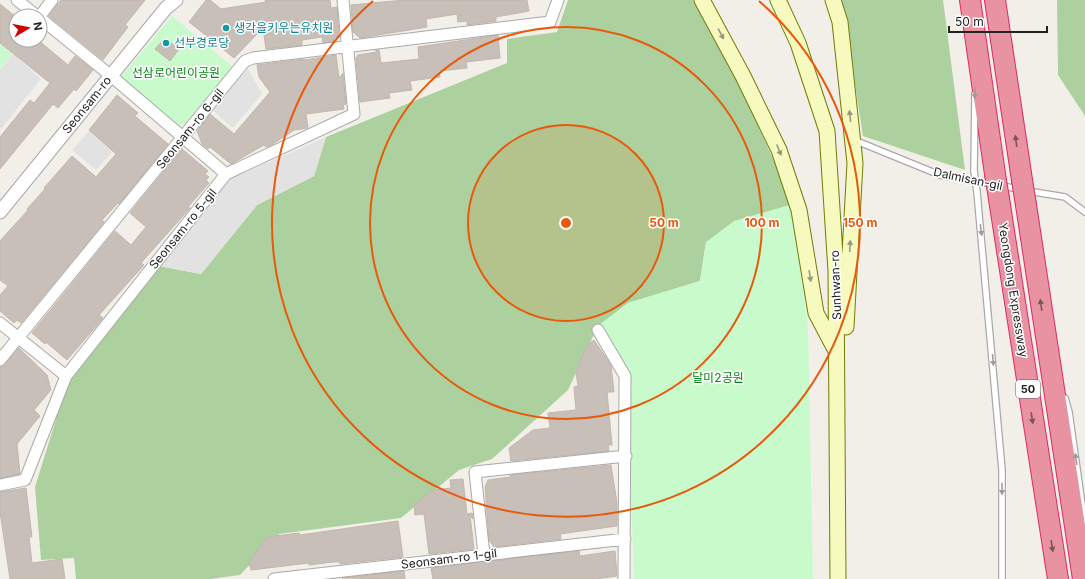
<svg xmlns="http://www.w3.org/2000/svg" width="1085" height="579" font-family="Inter,'Noto Sans KR',sans-serif">
<style>
.forest{fill:#add19e}
.park{fill:#c8facc}
.parking{fill:#e2e2e2}
.building{fill:#c7bfb8;stroke:#c4b6ab}
.lines{fill:none;stroke-linecap:round;stroke-linejoin:round}
.service-casing{stroke:#a9a9a9;stroke-width:8}
.minor-casing{stroke:#a9a9a9;stroke-width:13}
.tertiary-casing{stroke:#a9a9a9;stroke-width:15}
.secondary-casing{stroke:#707d05;stroke-width:17}
.motorway-casing{stroke:#dc2a67;stroke-width:22}
.service{stroke:#fff;stroke-width:5.5}
.minor{stroke:#fff;stroke-width:11}
.tertiary{stroke:#fff;stroke-width:13}
.secondary{stroke:#f7fabf;stroke-width:15}
.motorway{stroke:#e892a2;stroke-width:20}
.service-bridge-casing{stroke:#a9a9a9;stroke-width:8;stroke-linecap:butt}
.motorway-bridge-casing{stroke:#dc2a67;stroke-width:22;stroke-linecap:butt}
.service-bridge{stroke:#fff;stroke-width:5.5}
.motorway-bridge{stroke:#e892a2;stroke-width:20}
.oneway{fill:#979978}
.oneway2{fill:#9c9c9c}
.oneway3{fill:#7b545c}
.ring{fill:none;stroke:#e8590c;stroke-width:2}
.culture-dot{fill:#0f9aa8;stroke:#fff;stroke-width:1.5}
.labels{text-anchor:middle;stroke-width:3;stroke-linejoin:round;paint-order:stroke}
.shield{fill:#fff;stroke:#646464;stroke-width:1}
.shield-label{font-size:11px;font-weight:bold;fill:#222}
.culture-label{font-size:12px;fill:#0d838f;stroke:#fff;text-anchor:start}
.park-label{font-size:12px;fill:#0c8416;stroke:#fff}
.street-label{font-size:12px;fill:#222;stroke:#fff}
.centre{fill:#e8590c;stroke:#fff;stroke-width:2}
.ring-label{font-size:12px;text-anchor:middle;font-weight:bold;fill:#e8590c;stroke:#fff;stroke-width:3;stroke-linejoin:round;paint-order:stroke}
</style>
<rect width="100%" height="100%" fill="#f2efe9"/>
<path class="forest" d="M568,0H693L735,74L793,204L706,242L700,281L628,303L598,326L568,390L492,459L459,470L401,518L279,534L240,575L210,579H76L74,558L41,560L35,487L67,384L159,266L201,274L257,205L314,176L326,137L507,63V39L557,32Z
M842,0H943L965,170L863,136Z
M1057,0H1085V116L1058,75Z"/>
<path class="park" d="M172,16L233,67L189,121L181,125L172,123L119,79Z
M0,44L12,54L0,69Z
M793,204L808,327L813,579H634L627,373L598,326L628,303L700,281L706,242L734,221Z"/>
<path class="parking" d="M13,54L41,79L0,130V70Z
M248,69L262,94L233,128L211,109Z
M89,131L112,152L96,170L72,150Z
M326,137L314,176L257,205L201,274L159,266L226,181Z"/>
<path class="building" d="M61,0H145L125,25L128,27L103,60L49,16Z
M206,0H210L221,9L266,2L265,0H330L331,8L337,7L339,37L334,38V41L323,43L322,37L302,40V45L266,49L263,28L234,58L189,22Z
M404,0H527L529,11L496,17V21L467,25V21L458,22L457,14L426,19L427,27L360,38L353,32L351,5Z
M0,4L16,17V40H38L68,65L75,56L93,70L76,91L74,89L58,108L53,104L0,169V137L30,100L34,103L50,83L0,43Z
M498,35L500,58L466,62L467,68L439,71L440,77L410,81L412,90L389,93L390,98L360,102L356,58L358,55L377,52L375,50H379L381,63L419,59L418,47Z
M165,38L179,49L170,61L155,49Z
M336,55L339,78L343,73L346,104L343,105L344,109L306,114L308,128L294,130L270,146L266,147L264,145L231,164L210,147L208,149L202,144L197,131L210,114L234,134L270,92L259,77L257,65L304,59L305,60Z
M117,95L138,113L135,116L168,144L119,204L118,203L102,220L104,222L21,323L17,320L14,323L0,311V295L8,286L0,280V241L28,210L27,209L45,189L44,188L72,156L96,177L116,154L89,130Z
M182,149L208,171L205,174L209,177L206,180L209,183L188,207L190,208L141,263L144,265L99,315L103,318L67,360L46,342L45,344L32,333L115,231L131,245L146,227L130,213Z
M594,340L611,365L614,392H607L612,445H608L609,451L511,461L509,448L533,430L550,428L548,413L576,410L574,387L578,386L576,373L586,346Z
M19,348L47,375L51,390L34,410L40,416L17,444L20,474L0,478V367L5,364Z
M611,465L617,503V526L560,534L561,539L494,547L489,540L485,487L488,480L510,477V475Z
M463,479L467,514L472,513L473,519L470,515L474,549L429,554L424,514L415,515L414,505L432,490L451,488L450,480Z
M26,488L32,537H29L32,563L62,559L65,579H10L0,512V492Z
M398,521L403,557L340,564V562H333L309,565V563L251,570L249,562L267,537L299,533L300,535Z
M579,551L580,556L615,551L617,576L596,579H433L431,568Z
M404,571L405,579L342,578Z"/>
<g class="lines">
<g class="service-casing">
<path id="service" d="M854,140L940,175L1019,189
M974,171L975,94
M1028,191L1065,197L1085,212
M977,192L1002,470V579
M1065,398L1069,412L1085,526"/>
</g>
<g class="minor-casing">
<path id="minor" d="M17,0L37,16
M40,16L52,0
M40,18L110,75L226,174
M0,323L66,376
M598,330L625,376L624,579
M0,360L245,61L253,58L550,22L558,0
M0,485L25,480L66,376L226,174L354,114L343,0
M484,555L475,472L626,456
M274,579L625,539"/>
</g>
<g class="tertiary-casing">
<path id="tertiary" d="M0,212L166,8L176,0"/>
</g>
<g class="secondary-casing">
<path id="secondary" d="M702,0L743,76L779,150L799,210L816,313L836,351
M778,0L798,43L827,131L836,271L838,579
M833,0L840,22L855,163L846,327"/>
</g>
<g class="motorway-casing">
<path id="motorway" d="M970,0L995,174
M995,0L1022,180
M999,199L1058,579
M1026,205L1083,579"/>
</g>
<use href="#service" class="service"/>
<use href="#minor" class="minor"/>
<use href="#tertiary" class="tertiary"/>
<use href="#secondary" class="secondary"/>
<use href="#motorway" class="motorway"/>
<g class="service-bridge-casing">
<path id="service-bridge" d="M974,171L977,192"/>
</g>
<g class="motorway-bridge-casing">
<path id="motorway-bridge" d="M995,174L999,199
M1022,180L1026,205"/>
</g>
<use href="#service-bridge" class="service-bridge"/>
<use href="#motorway-bridge" class="motorway-bridge"/>
</g>
<defs><path id="oneway-solid" d="M-6-.8H1V-3.2L6.5 0L1 3.2V.8H-6Z"/></defs>
<g class="oneway">
<use href="#oneway-solid" transform="translate(721 34) rotate(62)"/>
<use href="#oneway-solid" transform="translate(850 116) rotate(-96)"/>
<use href="#oneway-solid" transform="translate(779 150) rotate(68)"/>
<use href="#oneway-solid" transform="translate(850 246) rotate(-87)"/>
<use href="#oneway-solid" transform="translate(810 276) rotate(81)"/>
</g>
<g class="oneway2">
<use href="#oneway-solid" transform="translate(975 93) rotate(91)"/>
<use href="#oneway-solid" transform="translate(981 230) rotate(83)"/>
<use href="#oneway-solid" transform="translate(993 360) rotate(85)"/>
<use href="#oneway-solid" transform="translate(1076 459) rotate(-98)"/>
<use href="#oneway-solid" transform="translate(1002 489) rotate(90)"/>
</g>
<g class="oneway3">
<use href="#oneway-solid" transform="translate(1016 141) rotate(-98)"/>
<use href="#oneway-solid" transform="translate(1041 305) rotate(-98)"/>
<use href="#oneway-solid" transform="translate(1032 418) rotate(81)"/>
<use href="#oneway-solid" transform="translate(1052 546) rotate(81)"/>
</g>
<circle cx="566" cy="223" r="98" fill="#e8590c" fill-opacity=".12"/>
<g class="ring">
<circle cx="566" cy="223" r="98"/>
<circle cx="566" cy="223" r="196"/>
<path d="M759 1A294 294 0 1 1 373 1"/>
</g>
<g class="culture-dot">
<circle cx="226" cy="28" r="4"/>
<circle cx="166" cy="43" r="4"/>
</g>
<g class="labels">
<rect class="shield" x="1016" y="380" width="24" height="18" rx="3"/>
<g class="shield-label">
<text x="1028" y="393">50</text>
</g>
<g class="culture-label">
<text x="234" y="32">생각을키우는유치원</text>
<text x="174" y="47">선부경로당</text>
</g>
<g class="park-label">
<text x="176" y="77">선삼로어린이공원</text>
<text x="718" y="382">달미2공원</text>
</g>
<g class="street-label">
<text transform="translate(87 105) rotate(-51)" y="4">Seonsam-ro</text>
<text transform="translate(190 129) rotate(-51)" y="4">Seonsam-ro 6-gil</text>
<text transform="translate(968 179) rotate(12)" y="4">Dalmisan-gil</text>
<text transform="translate(183 229) rotate(-51)" y="4">Seonsam-ro 5-gil</text>
<text transform="translate(836 285) rotate(-92)" y="4">Sunhwan-ro</text>
<text transform="translate(1013 290) rotate(81)" y="4">Yeongdong Expressway</text>
<text transform="translate(449 559) rotate(-7)" y="4">Seonsam-ro 1-gil</text>
</g>
</g>
<circle cx="566" cy="223" r="6" class="centre"/>
<g class="ring-label">
<text x="664" y="227">50 m</text>
<text x="762" y="227">100 m</text>
<text x="860" y="227">150 m</text>
</g>
<g transform="translate(28 28) rotate(80)"><circle r="19" fill="#ffffff" stroke="#a7a7a7"/>
<path d="M0-3L7 15L0 10L-7 15Z" fill="#d40000"/>
<text y="-6" font-size="11" font-weight="bold" text-anchor="middle" fill="#222222">N</text>
</g>
<path d="M949 26v6h98v-6" fill="none" stroke="#222222" stroke-width="2"/>
<text x="955" y="26" font-size="12" fill="#222222" stroke="#ffffff" stroke-width="3" paint-order="stroke">50 m</text>
</svg>
